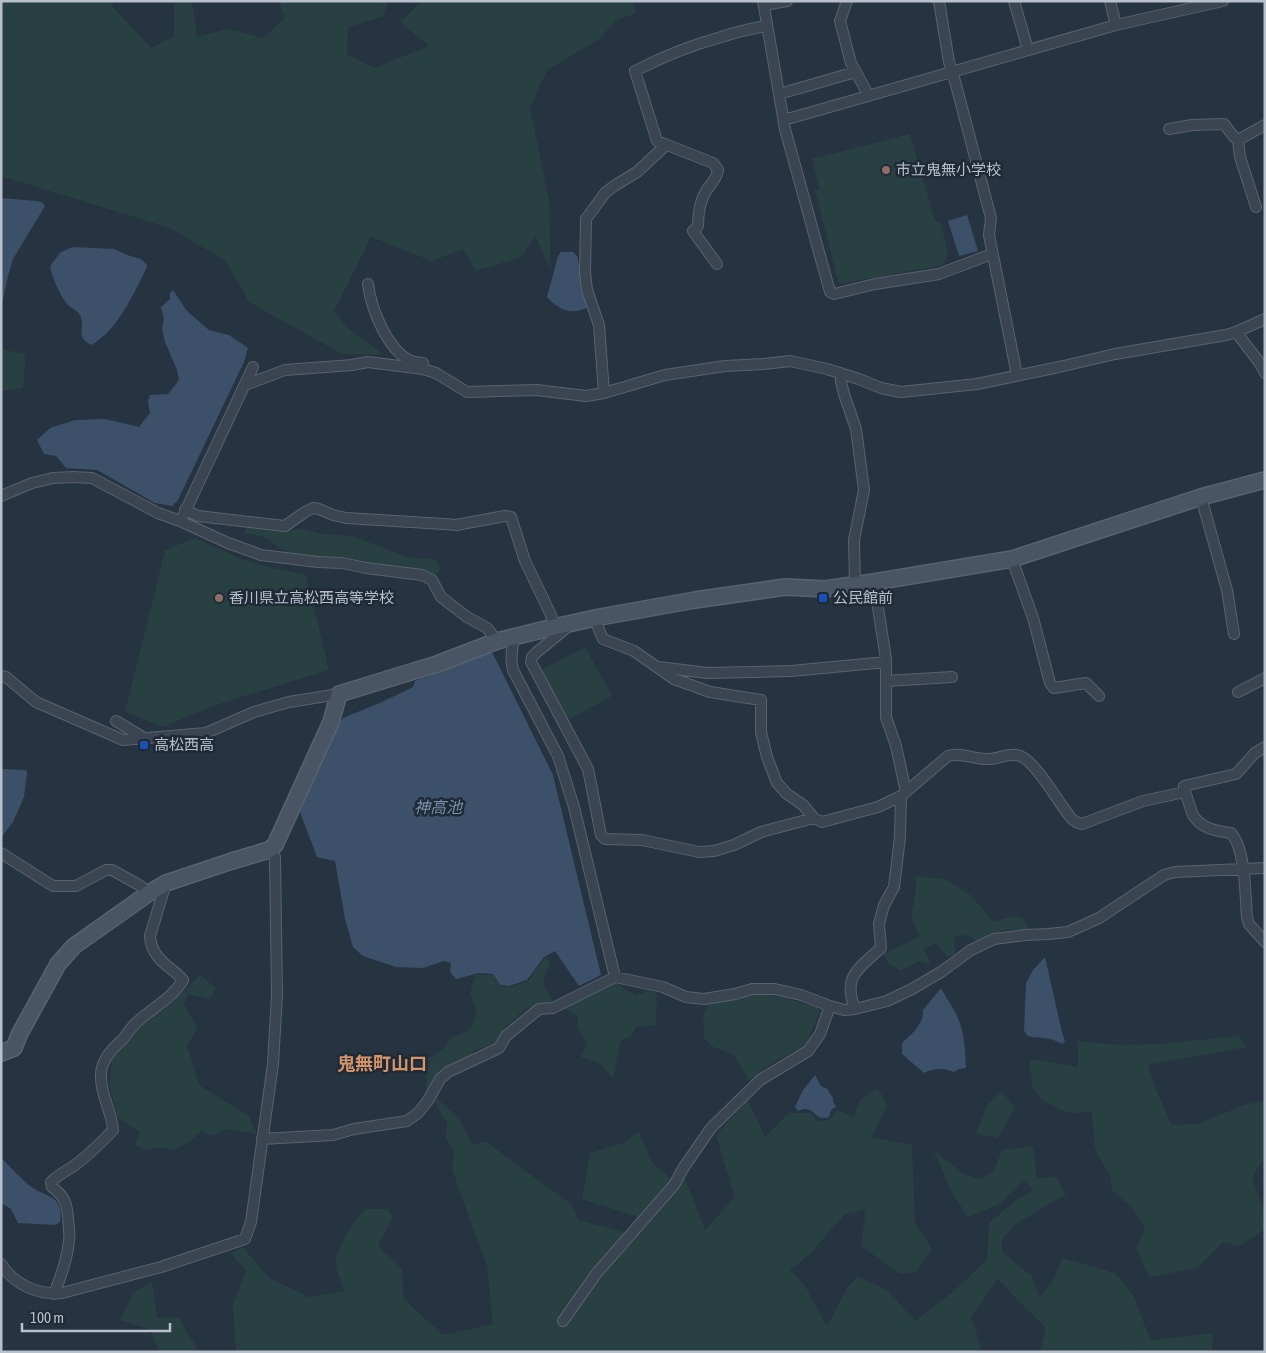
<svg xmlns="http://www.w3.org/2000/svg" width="1266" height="1353" font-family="'Asap Condensed','Noto Sans JP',sans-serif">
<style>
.green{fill:#284042}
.water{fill:#3c5169}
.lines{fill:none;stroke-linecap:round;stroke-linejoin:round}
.street-casing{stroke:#58636e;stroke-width:12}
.secondary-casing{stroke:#58636e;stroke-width:18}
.street{stroke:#3b4551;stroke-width:10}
.secondary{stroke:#495464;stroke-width:15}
.education-dot{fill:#8d6e63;stroke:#1f2a36;stroke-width:2}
.transit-dot{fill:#1a4fb4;stroke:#1f2a36;stroke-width:2}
.labels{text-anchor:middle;stroke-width:5;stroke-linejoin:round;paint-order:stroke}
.poi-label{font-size:15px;fill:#b7c0cb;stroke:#1f2a36;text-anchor:start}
.water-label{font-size:16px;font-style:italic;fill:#7892ad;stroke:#1f2a36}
.quarter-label{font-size:18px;font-weight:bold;fill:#d49369;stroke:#1f2a36}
</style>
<rect width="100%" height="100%" fill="#263341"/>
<path class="green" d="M1,1H112L113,7L151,48L174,36V1H192L197,37L227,29L263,38L285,18L279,1H322V2L376,1L388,3L384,16L348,27L347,54L374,68L429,46L400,22L422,1H633L636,13L617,20L598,40L547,70L530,108L549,199L551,271L535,235L522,257L476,271L463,249L432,261L371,237L334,311L348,328L384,355L342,354L249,302L226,261L170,228L1,176Z
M910,134L935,221L941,224L948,254L943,265L839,284L815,191L820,190L812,159Z
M1,349L26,354L23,388L1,391Z
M248,526L288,531L303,529L322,534L352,536L410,558L435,559L441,568L436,576L418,571L297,554L279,548L267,538L244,533Z
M195,538L244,560L268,567L306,575L329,670L216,705L163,727L125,712L165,550Z
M585,647L612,696L566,721L539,671Z
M915,876L945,879L970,895L994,922L1008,917H1022L1030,929L1004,930L976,940L963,934L954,938L955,955L948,957L936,943L924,949L931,965L919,961L901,971L888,963L884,954L919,937L911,916L916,889Z
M545,957L550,961L543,984L555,1004L543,1005L525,1009L504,1029L500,1042L474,1050L468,1060L432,1088H426L428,1059L443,1049L451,1037L466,1032L471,1028L477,1015L470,993L476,975H493L500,987H511L528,981Z
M200,975L216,988L210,999L189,994L184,1003L197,1029L187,1045L199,1085L249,1116L257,1134L225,1129L213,1136L201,1131L189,1142L175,1150L157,1147L146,1150L134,1145L140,1132L118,1118L109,1086L112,1060L140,1028L177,998Z
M614,981L636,996L648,990L657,994L656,1025L636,1027L632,1035L621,1041L613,1079L601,1064L581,1057L587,1042L577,1028L578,1017L563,1007Z
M752,993L782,997L821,1009L806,1045L774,1062L749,1080L734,1055L711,1046L704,1038L703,1016L710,1003Z
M1238,1036L1246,1047L1148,1065L1156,1090L1172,1125L1200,1123L1242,1106L1265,1100V1159L1257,1169L1252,1178L1265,1213V1229L1240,1246L1223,1242L1198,1267L1176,1272L1149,1277L1136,1249L1145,1227L1132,1208L1112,1190L1110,1176L1095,1149L1092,1112L1069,1113L1044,1102L1033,1089L1029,1061L1039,1060L1078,1067V1041L1119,1045L1160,1044Z
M878,1088L887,1106L872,1137L912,1145L915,1223L932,1249L916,1272L900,1274L861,1246L866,1209L844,1215L810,1254L790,1270L805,1286L827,1327L848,1286L858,1277L886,1289L915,1321L955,1290L987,1259L989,1223L1017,1199L1034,1190L1023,1180L1001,1203L968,1217L952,1193L933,1149L962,1173L979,1179L994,1171L1002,1150L1033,1146L1037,1178L1056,1177L1066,1194L1014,1225L1002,1240V1252L1032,1276L1039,1297L1054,1279L1062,1258L1115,1273L1134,1296L1150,1340L1213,1333L1212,1352H1134L1125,1350L1123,1352H1040L1046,1328L1025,1308L998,1279L971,1317L981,1346L979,1352H236L233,1305L246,1271L231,1253L243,1247L269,1278L309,1297L344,1291C342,1282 337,1273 336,1264C335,1247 354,1222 365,1209H387L393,1217L378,1246L402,1269L404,1299L443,1335L493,1324L487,1266L452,1170L454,1151L446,1139L447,1123L433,1100L436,1097L460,1120L472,1145L485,1141L572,1205L578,1220L624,1232L630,1243L646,1220L582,1199L590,1153L623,1143L639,1131L651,1161L672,1180L685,1179L705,1230L735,1197L716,1135L748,1100L765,1137L789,1113H810L820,1122L831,1118L837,1110L854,1117L860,1100Z
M1002,1091L1015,1108L998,1138L976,1133L988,1104Z
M152,1281L157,1318L179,1317L188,1334L197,1347L194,1352H159L151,1330L120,1320L133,1293Z"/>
<path class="water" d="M1,198L37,201L43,203L45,206L13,259L8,276L1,309Z
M967,215L978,251L959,256L948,221Z
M73,247L114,249L130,256L141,259L147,265L146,269C133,295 117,331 91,345C75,336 85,329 81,317C78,310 70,308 66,303C59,292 52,278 50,266L61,252Z
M561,252H573L577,256L588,307C572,316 559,310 547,297L558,256Z
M173,290L187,311L209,330L229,335L248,348L244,362L178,500L172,506L155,503L97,470L66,468L56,456L44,454L37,440L50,428L75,420L105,419L139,427L150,413L148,401L150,395L168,394L179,380L177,370L165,342L162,329L164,319L161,307L170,299V293Z
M492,652L553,775L601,975L579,986L555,951L544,957L527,980L509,986L500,985L493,974L479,973L456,979L450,972L451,963L444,961L423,968L396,967L363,956L353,947L345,919L335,861L317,857L300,812L338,724L343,718L382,702L413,687L415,681Z
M1,769L26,770L27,773L24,797L13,822L1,838Z
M1045,957L1062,1032L1065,1041L1062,1044C1048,1036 1042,1039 1028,1036L1024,1031L1026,983L1033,970Z
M941,988C946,998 953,1007 957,1016C965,1032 965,1051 966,1068L959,1069L954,1072C943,1068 935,1068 924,1073L902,1054V1043C912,1034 924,1024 923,1010Z
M815,1075L821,1086L827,1089L833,1098V1101L836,1107L831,1110L829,1117C813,1123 816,1103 798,1111L795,1107L803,1090Z
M1,1158C11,1167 20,1178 30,1186C46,1198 64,1194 60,1222L55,1225L18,1223L11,1209L1,1203Z"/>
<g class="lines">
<g class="street-casing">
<path id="street" d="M763,1L785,129L830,292L834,294L875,284L939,274L992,254
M847,1L840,21L851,63L869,96
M939,1L949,62L955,81L991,218L989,235L1017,375
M1014,1L1028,50
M1110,1L1116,25
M764,5L787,1
M779,94L852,73
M783,118H791L1116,25L1223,1
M1169,129L1192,125L1224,124L1234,137L1238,140
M1256,207L1240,157L1238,140L1265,125
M717,264L693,231L698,226C698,215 700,201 706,191C712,182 716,180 718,170L713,163L657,141L635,71C662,57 689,46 718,38C734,33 750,28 767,26
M368,284C371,308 387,350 411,361C415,362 419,363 423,363
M1236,332L1259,362L1265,373
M841,373V382L844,394L856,429L864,490L854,540L855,585
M245,385L285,370L352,365L368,362L423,369L436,373L467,392L536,390L586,396L604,393L665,375L725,366L764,364L790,361L827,369L859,379L881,388L901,392L977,384L1059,367L1115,354L1226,335L1236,332L1265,319
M604,393L599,325L587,290L585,272L586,219L605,193L614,186L637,172L666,145
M1,496L32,483L53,478L73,477L92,478L158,513L180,521L228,543L261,555L318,562L342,563L366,568L422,575L432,580L441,597L467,617L487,628L497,641
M1201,497L1227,590L1234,634
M185,510L198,516L285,526L305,512L313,508L319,509L333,515L346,518L444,524L456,525L505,516L511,517L525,561L551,615L554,627
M183,516L253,367
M1012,559L1033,618L1050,683L1054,688L1086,683L1099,696
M874,582L886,659V717L896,746L906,792
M594,618L603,639L634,651L674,679L710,692L761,700V732L767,757L777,783L787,794L803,805L814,818
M570,625L537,652L532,657L531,662L588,769L601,835L605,839L642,840L699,852L714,851L734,845L761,832L814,818L822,822L878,807L901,796L948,756C962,752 973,759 987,759C997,760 1007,753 1017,755C1035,758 1060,806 1072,819C1075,822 1078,823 1082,824L1143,801L1185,792L1184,786L1236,774L1255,753L1265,747
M515,637C511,649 510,658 513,670L558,756L574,807L615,977
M659,667L707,673L791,671L886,662
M1,676L6,677L36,702L123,740L206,733L254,712L289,702L339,694
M886,681L952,677
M1238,692L1265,678
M116,721L144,738
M1185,792C1188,799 1190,808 1193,815C1201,829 1217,831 1231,833C1246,850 1245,895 1247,917L1249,924L1265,942
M1,853L53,886H76L106,870H112L139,885L149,893
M855,1009C842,976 859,968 881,948L879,924L884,905L894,887L900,837L901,796
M262,1139L333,1135L354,1129L407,1121L418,1113L427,1102L440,1079L448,1072L499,1048L506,1036L539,1009L553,1008L615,977L663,987L686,997L704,999L735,994L752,989H775L801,995L830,1006L844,1010L855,1009L887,1001L912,989L941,972L971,950L994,939L1026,935L1048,934L1068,932L1099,918L1164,875L1175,872L1265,868
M1,1264C15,1285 37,1295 62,1293L161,1267L245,1239L251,1222L273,1064L277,995L275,857L269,850
M54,1294C61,1277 67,1259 69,1241C70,1237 69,1233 69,1229C67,1210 69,1199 52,1187L51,1182C58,1175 66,1171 74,1166C88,1155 101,1143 113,1130C112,1112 101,1096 101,1078C100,1061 111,1050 123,1039C127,1034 130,1029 135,1024C150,1009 172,999 183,980C179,975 176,973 171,969C159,960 151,951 150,936L166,883
M563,1321L596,1274L674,1185L684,1167L711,1128L760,1080L808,1051L820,1034L830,1006"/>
</g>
<g class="secondary-casing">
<path id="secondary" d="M1,1053L14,1048L19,1035L58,964L74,946L149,893L166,883L232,861L269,850L275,845L331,722L339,694L437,664L497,641L554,627L600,617L695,600L785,587L825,589L874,582L1012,559L1201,497L1265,480"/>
</g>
<use href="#street" class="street"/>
<use href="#secondary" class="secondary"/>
</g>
<g class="education-dot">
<circle cx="886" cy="170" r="5"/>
<circle cx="219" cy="598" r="5"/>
</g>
<g class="transit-dot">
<rect x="818" y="593" width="10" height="10" rx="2.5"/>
<rect x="139" y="740" width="10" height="10" rx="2.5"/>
</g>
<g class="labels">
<g class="poi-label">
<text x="896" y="175">市立鬼無小学校</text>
<text x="229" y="603">香川県立高松西高等学校</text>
<text x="833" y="603">公民館前</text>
<text x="154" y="750">高松西高</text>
</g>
<g class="water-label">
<text x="438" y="813">神高池</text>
</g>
<g class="quarter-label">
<text x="382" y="1070">鬼無町山口</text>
</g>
</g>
<rect width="1266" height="1353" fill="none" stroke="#b7c0cb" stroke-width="5"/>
<path d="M22 1323v8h148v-8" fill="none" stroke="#b7c0cb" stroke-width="2.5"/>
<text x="30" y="1323" font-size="15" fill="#b7c0cb" stroke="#1f2a36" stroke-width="4" paint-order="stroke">100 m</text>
</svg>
